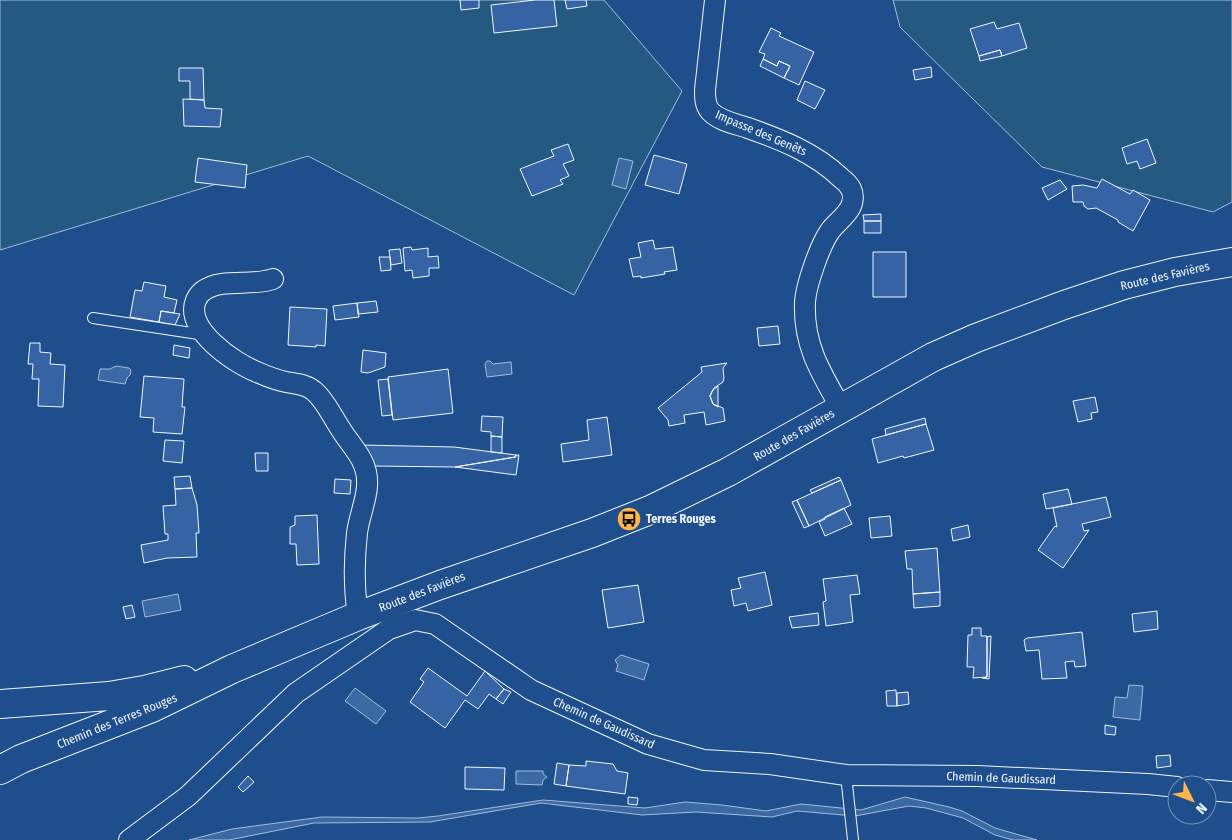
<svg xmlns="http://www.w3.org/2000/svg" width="1232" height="840" font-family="'Fira Sans Condensed',sans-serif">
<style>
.green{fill:#245a82;stroke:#a8bbd7}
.water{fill:#3b69a3;stroke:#a8bbd7}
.building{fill:#3563a3;stroke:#f2f6ff}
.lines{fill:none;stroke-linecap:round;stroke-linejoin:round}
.service-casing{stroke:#f2f6ff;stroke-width:12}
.minor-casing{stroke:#f2f6ff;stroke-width:22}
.primary-casing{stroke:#f2f6ff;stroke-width:30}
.service{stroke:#1f4e8c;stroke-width:10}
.minor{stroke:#1f4e8c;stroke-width:20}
.primary{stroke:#1f4e8c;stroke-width:28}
.labels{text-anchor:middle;stroke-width:4;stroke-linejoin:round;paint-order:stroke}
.street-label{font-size:12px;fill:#f2f6ff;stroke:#1f4e8c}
.poi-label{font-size:12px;font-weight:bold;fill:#f2f6ff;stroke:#1f4e8c;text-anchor:start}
</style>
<rect width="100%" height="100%" fill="#1f4e8c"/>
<path class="green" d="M0,0H604L682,91L574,295L308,156L0,250Z
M893,0H1232V202L1213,212L1042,167L900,27Z"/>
<path class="water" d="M619,158L633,161L626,189L612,185Z
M487,361H490L493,364L511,362L512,374L487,377L485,364Z
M116,366L129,368L131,370L130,375L127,378L125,384L98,380L100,369H110Z
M178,594L181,610L145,617L142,601Z
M621,655L649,664L644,680L616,671L618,665L615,660Z
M1129,685L1143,686L1140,720L1113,717L1115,697L1127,698Z
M355,688L386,711L376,724L345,701Z
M516,771H543V774L547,777L543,780L542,785L516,784Z
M905,797L949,807L962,811L995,828L1037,840H1013L995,835L963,818L926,808L909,806L855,816L797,811L772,817L696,812L642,815L541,803L430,822L314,823L229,840H189L232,829L322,817L418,818L438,816L543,800L645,808L685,802L722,805L766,811L801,804L861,810Z"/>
<path class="building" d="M460,0H479V8L461,10Z
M535,0H554L557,26L494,33L491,5Z
M565,0H586L587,6L567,9Z
M994,22L997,29L1019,23L1027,48L1002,56L1000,50L979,56L970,29Z
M771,28L781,33L779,36L814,52L799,85L784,78L790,66L779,61L777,66L763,59L765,54L759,52Z
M1000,50L1002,56L980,61L979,56Z
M763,59L777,66L779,61L790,66L784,78L760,66Z
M931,67L932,77L915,80L913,70Z
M179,68H203L204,100L190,99V81H179Z
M805,81L825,90L815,109L797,100Z
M183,99L204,100L205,108L222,109L220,127L184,126Z
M1147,139L1156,163L1140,169L1137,161L1127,164L1122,148Z
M568,144L574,160L563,164L569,176L560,180L563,184L532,196L520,169L554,156L551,150Z
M654,155L687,164L679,194L645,185Z
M198,158L247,165L245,188L195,182Z
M1102,179L1130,194L1133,190L1150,200L1133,231L1118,222V220L1096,208L1088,209L1084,206L1083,202H1073L1072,186L1083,185L1097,188Z
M1060,180L1067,189L1048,200L1042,188Z
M881,214V221H864L863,215Z
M864,221H881V233H864Z
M653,240L655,249L673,247L677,270L664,272L665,274L641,278V276L633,277L629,259L641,257L638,243Z
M411,247L412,250L428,248V257L438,256L439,268H429V276L413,278L412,270L405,271L403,248Z
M400,249L402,263L391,265L389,250Z
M873,252H906V297H873Z
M379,257H390L391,270L381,271Z
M144,282L166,286L164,297L177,300L174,313L161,311L159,322L130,317L135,290L142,291Z
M376,301L378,312L358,314L357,303Z
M357,303L359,317L335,320L333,306Z
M290,307L327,309L325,346L316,345V347L288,345Z
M161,311L180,314L175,325L159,322Z
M778,326L780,344L759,346L757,328Z
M30,343H40V352L51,353L50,364L65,365L63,407L38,406L39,379H32L33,364H28Z
M174,345L190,348L189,358L173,355Z
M363,350L386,353L385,367L368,373L361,372Z
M727,363L723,368L724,378L723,382L714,388L710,396L713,404L723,408L725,421L706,425L704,412L684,415L685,423L669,426L668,420L658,408L702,372L701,367Z
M448,369L453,413L393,420L388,377Z
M144,376L184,379L182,407H185L182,434L153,432L154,418L140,417Z
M388,379L392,415L382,416L378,380Z
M718,386V407L713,404L710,396L712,391Z
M1095,397L1098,412L1091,413L1092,419L1078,422L1073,401Z
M482,416L503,417L502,437L491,436V432L481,431Z
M607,417L612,455L563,462L561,444L589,440L587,420Z
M925,418L926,424L886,435L885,429Z
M926,424L934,450L904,458L903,456L878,463L872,439Z
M491,436L502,437V453L491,452Z
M165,440L184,441L182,463L163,461Z
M361,445L454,447L516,455V457L455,467L373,466Z
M255,453H268V471H256Z
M516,455H519L516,475L455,467L515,457Z
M190,476L192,488L175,489L174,477Z
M839,477L841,480L812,493L810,490Z
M335,479L351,480L350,494L334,493Z
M841,480L851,505L809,526L797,500Z
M192,488L197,505L199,533H196L197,557L167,558L144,563L141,545L168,540V534H165L163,506L176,505L175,489Z
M1068,489L1072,504L1046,509L1043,494Z
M1106,497L1111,517L1082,524L1084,531L1089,530L1063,568L1038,550L1055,526L1057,527L1053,508Z
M797,500L809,526L804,528L792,502Z
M844,508L852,524L825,536L819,522L825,519V517Z
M317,515L319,564L297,565L296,544H290V527L295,525V516Z
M890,516L892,536L871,538L869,518Z
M968,525L970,537L953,541L951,529Z
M937,548L940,592L913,594L912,569H907L905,551Z
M765,572L772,605L748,611L746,603L734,606L731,590L741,588L738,578Z
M857,575L860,594L850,595L853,622L826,626L823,602L826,601L823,579Z
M638,585L644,622L608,628L602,590Z
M940,592V606L914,608L913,594Z
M132,605L135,617L126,619L123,607Z
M1157,611L1158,629L1134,632L1132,614Z
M818,613L819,625L792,628L789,617Z
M972,628H981V636H987V677L973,678L974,667H967L968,635H972Z
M1082,632L1086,666L1075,667L1074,661L1065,662L1067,678L1042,679L1039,650L1026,651L1024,640L1027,638Z
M991,636L989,679L982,678L987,677V637Z
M428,668L467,696L485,671L504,689L496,699L489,694L478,709L465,700L445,728L410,702L424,682L420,679Z
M504,689L511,692L503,704L496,699Z
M896,690L897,706H887L886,691Z
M908,692L909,704L897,706V693Z
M1105,725L1116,727L1115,735L1105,734Z
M1170,755L1171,766L1157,768L1156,756Z
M586,761L613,764L617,771L628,773L625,794L566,786L569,765L586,766Z
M557,763L569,765L566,786L554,784Z
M465,767L505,768L504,790L465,789Z
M248,776L254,782L243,792L238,787Z
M628,797L638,798L637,805L628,804Z"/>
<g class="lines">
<g class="service-casing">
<path id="service" d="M93,318L205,335
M846,775L853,840"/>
</g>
<g class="minor-casing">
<path id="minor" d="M715,0L705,90C705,98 705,105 710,111C719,121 736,124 748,128C782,140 815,153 841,178C845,181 849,185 851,189C854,195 853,203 850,208C845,217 836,223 830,231C820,245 806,285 805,302C803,345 821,373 841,408
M273,279C251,287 223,277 203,291C200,293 198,296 196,300C184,329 234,363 257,372C266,376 276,380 286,382C295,384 306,384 314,391C325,400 332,416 340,428C347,440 358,451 363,463C374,487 360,509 357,533C354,560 354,590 358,616
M1207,790L1232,792
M129,840L188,796L296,693L389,629L415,620L435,624L531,690L648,744L704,760L770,764L846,775L977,776L1148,784L1177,787"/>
</g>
<g class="primary-casing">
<path id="primary" d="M0,704L109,696L144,690L184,680
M0,770L21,759L152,708L232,669L358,616L440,585L592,533L650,510L728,472L933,357L976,338L1064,305L1124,285L1175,272L1232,262"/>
</g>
<use href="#service" class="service"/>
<use href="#minor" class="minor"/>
<use href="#primary" class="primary"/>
</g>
<defs>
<g id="bus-disc" transform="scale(1.25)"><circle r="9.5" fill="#ffb74d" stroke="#1f4e8c"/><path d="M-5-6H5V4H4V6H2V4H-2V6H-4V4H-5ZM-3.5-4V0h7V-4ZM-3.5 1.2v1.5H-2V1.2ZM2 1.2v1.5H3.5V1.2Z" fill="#111"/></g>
</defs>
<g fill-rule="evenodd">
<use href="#bus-disc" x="629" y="519"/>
</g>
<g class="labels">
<g class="street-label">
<text transform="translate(761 133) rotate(23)" y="4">Impasse des Genêts</text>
<text transform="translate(1165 276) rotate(-13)" y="4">Route des Favières</text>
<text transform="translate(794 435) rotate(-30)" y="4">Route des Favières</text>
<text transform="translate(422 592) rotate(-21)" y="4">Route des Favières</text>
<text transform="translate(117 721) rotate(-22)" y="4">Chemin des Terres Rouges</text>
<text transform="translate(604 723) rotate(24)" y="4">Chemin de Gaudissard</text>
<text transform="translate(1001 778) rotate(2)" y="4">Chemin de Gaudissard</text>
</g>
<g class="poi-label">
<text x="646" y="523">Terres Rouges</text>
</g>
</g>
<g transform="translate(1192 800) rotate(132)"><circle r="24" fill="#1f4e8c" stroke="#7391ba"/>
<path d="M0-4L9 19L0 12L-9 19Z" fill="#ffb74d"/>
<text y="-8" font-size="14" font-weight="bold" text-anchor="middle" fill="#f2f6ff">N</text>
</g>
</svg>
